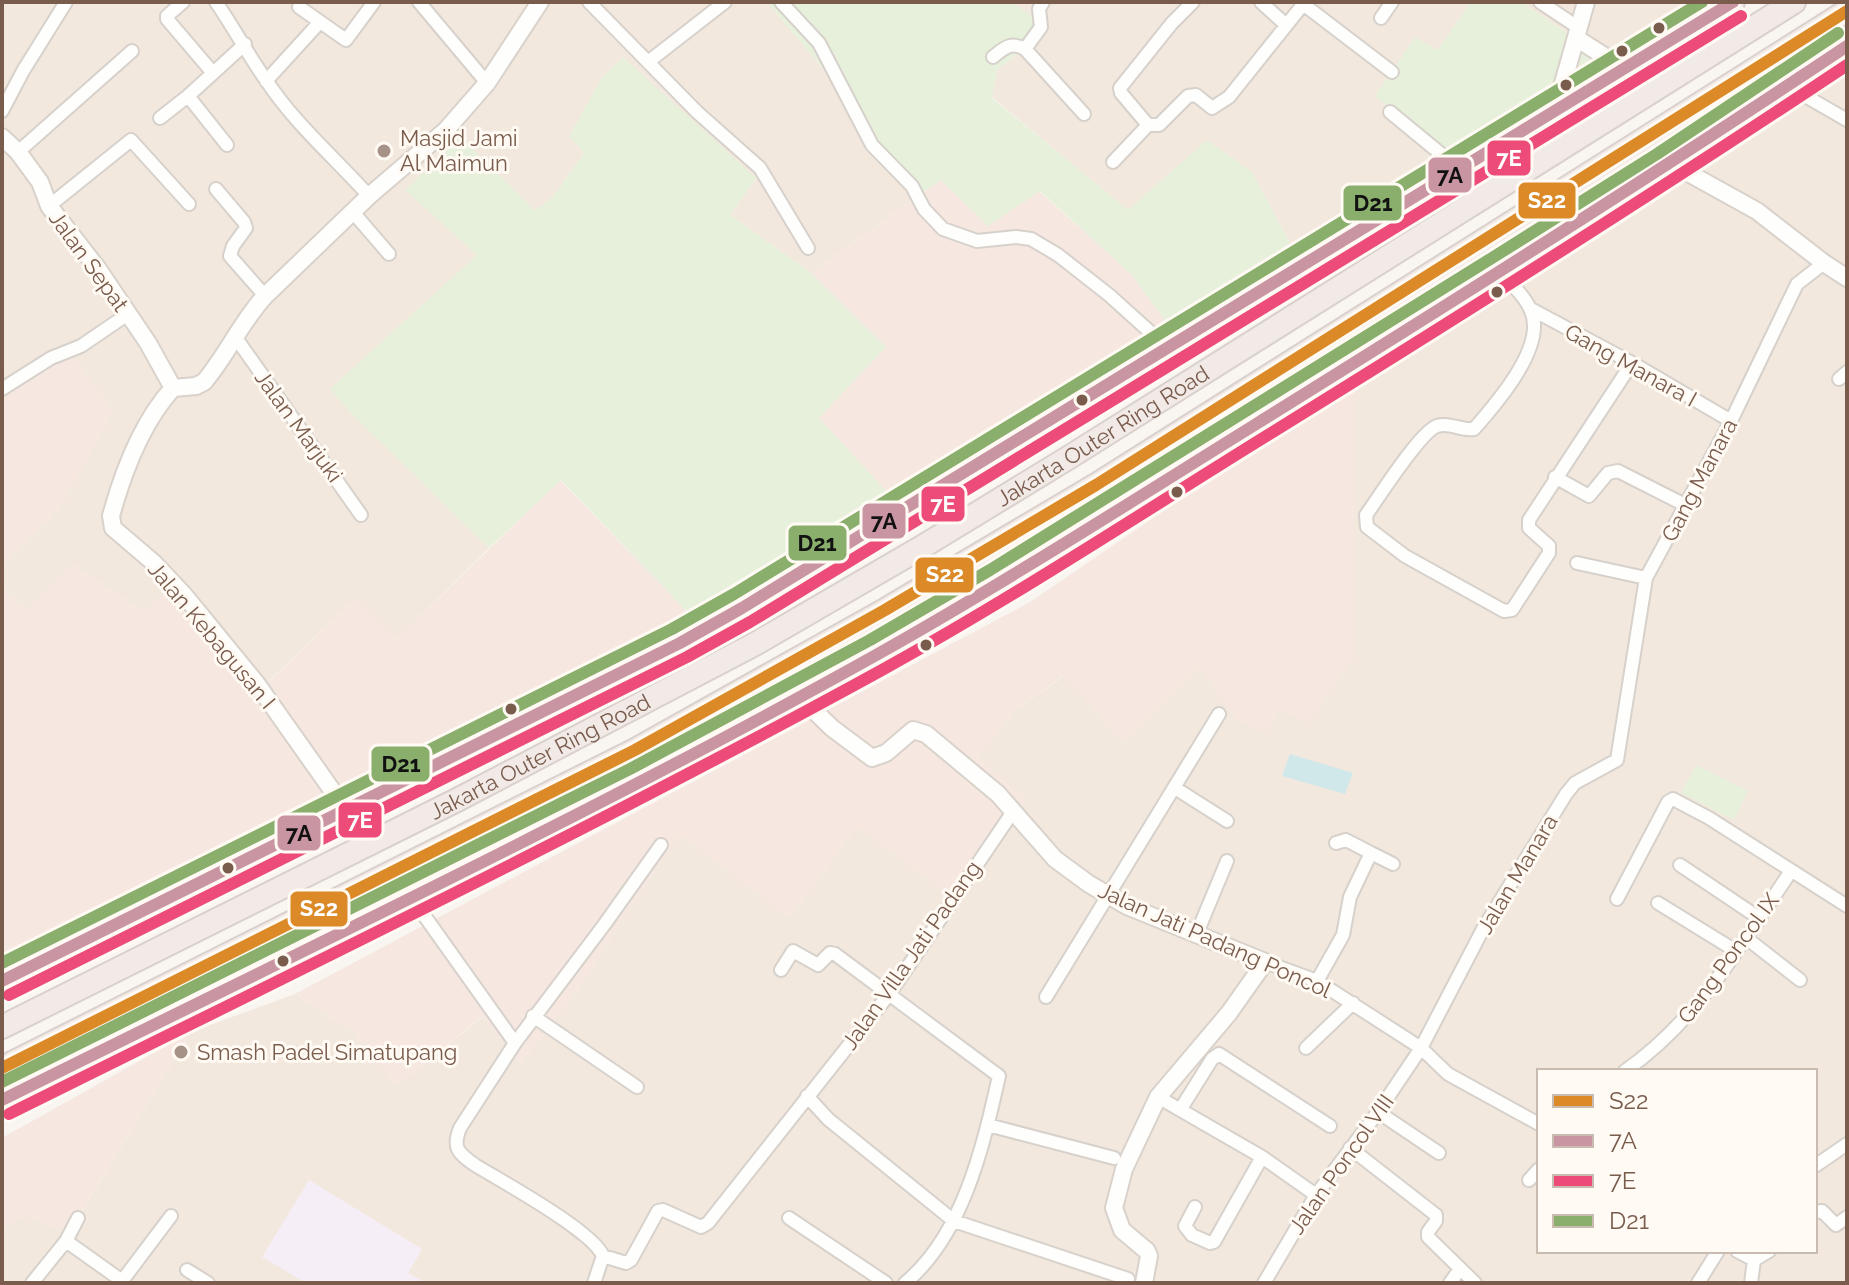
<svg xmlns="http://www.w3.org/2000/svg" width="1849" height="1285" font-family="Raleway,sans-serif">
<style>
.residential{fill:#f2e8de;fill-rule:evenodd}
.commercial{fill:#f6e8e1}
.education{fill:#f6eef6}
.green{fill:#e7f0db}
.water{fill:#d0e8ea}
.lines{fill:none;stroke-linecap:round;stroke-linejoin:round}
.street-casing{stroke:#d7d1cb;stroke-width:16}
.secondary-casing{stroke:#d9d2cb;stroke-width:20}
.highway-casing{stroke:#dad1cc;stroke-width:26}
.street{stroke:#fefefd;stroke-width:12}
.secondary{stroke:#fefefd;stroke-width:16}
.highway{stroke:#f2eae7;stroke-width:22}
.bus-1-casing{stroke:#fffaf3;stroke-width:18}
.bus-2-casing{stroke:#fffaf3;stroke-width:18}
.bus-3-casing{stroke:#fffaf3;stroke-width:18}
.bus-4-casing{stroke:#fffaf3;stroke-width:18}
.bus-1{stroke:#dc8a27;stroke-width:12}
.bus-2{stroke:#ca95a2;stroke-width:12}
.bus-3{stroke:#ed4c78;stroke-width:12}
.bus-4{stroke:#8aaf6c;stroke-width:12}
.bus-dot{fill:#7a5c4d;stroke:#fffaf3;stroke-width:3}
.poi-dot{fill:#a69286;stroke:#fffaf3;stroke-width:3}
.labels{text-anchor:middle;stroke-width:6;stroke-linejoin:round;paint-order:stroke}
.poi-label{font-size:22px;fill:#7a5c4d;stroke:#fffaf3;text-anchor:start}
.street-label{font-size:22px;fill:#7a5c4d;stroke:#fffaf3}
.line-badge{stroke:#fffaf3;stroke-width:3}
.badge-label{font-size:22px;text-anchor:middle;font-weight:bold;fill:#fff}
.pale-badge-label{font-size:22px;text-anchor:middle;font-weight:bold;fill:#111}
</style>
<rect width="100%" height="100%" fill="#f9f5f0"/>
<path class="residential" d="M2,2H767L831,78L921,194L811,273L730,215L756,178L584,153L553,197L535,211L460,137L477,255L348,410L489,548L396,640L356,598L253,696L167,591L145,613L73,565L27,610L2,586V567L62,505L68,349L2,400Z
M1013,2H1471L1438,51L1414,38L1468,169L1299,260L1252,173L1128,211L992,97L997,70L1029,45L1037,20Z
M1521,2H1689L1664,41L1620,68Z
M1847,69V1283H2V1228L27,1215L69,1233L191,1032L295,994L353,1032L397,1085L484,1016L521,1063L576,993L679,833L790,918L856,827L977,757L1016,710L1064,676L1200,666L1237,720L1279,709L1354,658V381ZM1539,1071H1815V1251H1539Z"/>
<path class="commercial" d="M941,180L1039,191L1132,275L1172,330L897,503L819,418L811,273Z
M68,349L114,411L62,505L2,567V400Z
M1354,381V658L1308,723L1280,709L1266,733L1237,720L1199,667L1123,743L1063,676L1016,710L977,757L1026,799L951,896L856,827L790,918L679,834L576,993L521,1063L483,1016L397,1085L353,1032L295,994L1030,602Z
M560,480L722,648L2,997V586L27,610L73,565L145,613L167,591L254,696L356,598L396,640Z
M191,1032L68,1234L27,1216L2,1228V1138Z"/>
<path class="education" d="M309,1180L422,1249L408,1273L426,1283H306L262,1257Z"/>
<path class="green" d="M767,2H1013L1037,20L1029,45L997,70L992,98L1128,210L1207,140L1252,172L1299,260L1172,330L1132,275L1040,191L988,226L941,180L921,194L880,164L831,78Z
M1471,2H1521L1620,68L1468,169L1375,96L1415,37L1438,50Z
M623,57L756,178L730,215L811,273L886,347L819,418L897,503L722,648L561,480L489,548L348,410L330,389L477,255L405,190L460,137L535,211L553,197L584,153L569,136L602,78Z
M1696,765L1748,791L1734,820L1681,793Z"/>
<path class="water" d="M1290,754L1353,773L1345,794L1282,776Z"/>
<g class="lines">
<g class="street-casing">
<path id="street" d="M183,2L167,16V19L213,73
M216,2C234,28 248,55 266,80C294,123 335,158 369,196
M419,2L487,83
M589,2L697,112L760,168L808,248
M781,2L819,43L872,145L912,186L924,209L943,229L977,241L1016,237L1031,239L1058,255L1109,295L1169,349
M1043,2L1039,9L1041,27L1025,49L1084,114
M1261,2L1286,25
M1540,2L1579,28
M1303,4L1392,72
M299,7L346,40L374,2
M1381,18L1392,2
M993,57C1004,48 1011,41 1025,49
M648,62L725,2
M266,81L319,23
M1788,86L1847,120
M188,96L227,145
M2,111L23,71L66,2
M1390,112L1458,168
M160,118L188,96L245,44
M1148,125L1121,93L1120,88L1172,23L1193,2
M18,152L132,51
M1113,162L1148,125H1159L1188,96L1196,95L1212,108L1229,97L1305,2
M216,189L244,222L246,228L233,246L230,256L265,296
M49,206L131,140L189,204
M352,211L389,254
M1500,272C1511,284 1525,296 1531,311C1547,346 1496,404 1474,429C1462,431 1449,422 1437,426C1420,432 1379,497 1366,515L1367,527L1405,556L1504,611L1512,610L1549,553V546L1529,528V520L1632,363
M1531,309L1632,363L1731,421
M236,338L361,515
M1839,379L1847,372
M2,389L51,358L81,346L128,314
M1555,477L1589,496L1608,473L1618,471L1687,506
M1577,563L1646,578
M1175,788L1227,821
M1371,853L1393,864
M1680,865L1759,918
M411,897L515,1043L460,1128C452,1148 458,1153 475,1165C501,1181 593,1231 603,1256L594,1283
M1617,899L1668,802L1673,799L1709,818L1847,906
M1658,903L1736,951
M1197,933L1227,861
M1745,937L1800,980
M1265,962L1317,981L1421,1048L1448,1074L1539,1124
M781,970L793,951L818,965L830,953L835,954L999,1076C983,1147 963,1235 905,1283
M1317,981L1343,935L1350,897L1371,853L1346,840L1336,843
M1046,997L1219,714
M533,1016L637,1087
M515,1043L604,925L661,845
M1306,1048L1353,1003
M1625,1071C1698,1020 1742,943 1791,871
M807,1096L828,1119L954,1221L1128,1279
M1158,1097L1262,1157L1316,1195
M1180,1110L1212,1059L1219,1054L1330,1126
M1378,1112L1439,1153
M988,1125L1114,1158
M1350,1148L1436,1215V1221L1428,1232V1237L1475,1283
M1815,1166L1847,1144
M1529,1180L1539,1169
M1195,1207L1185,1226L1192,1235L1210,1243L1214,1242L1262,1157
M1815,1212L1822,1211L1836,1225L1847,1217
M789,1218L886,1283
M66,1241L125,1283
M1737,1251L1754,1260
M603,1256L626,1263L631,1260L658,1211L663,1210L701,1227L708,1223L890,993L1014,810
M1754,1260L1769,1251
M187,1270L208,1283
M122,1281L171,1216
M32,1283L66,1241L78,1218
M1264,1283L1316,1195L1378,1112L1421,1048L1483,929L1566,794L1575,783L1617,760L1646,578L1731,421L1797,284L1824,263
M1450,1283L1460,1269
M1698,1283L1718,1251
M1751,1283L1754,1260"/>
</g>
<g class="secondary-casing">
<path id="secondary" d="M1576,38L1609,59L1635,52
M1556,108L1586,2
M2,137L18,152L40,182L49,206L98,269L148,343L173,388
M1666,167L1683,170L1757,211L1824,263L1847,278
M800,697L832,728L872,758L886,753L913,730L926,734L998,794L1055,859L1089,884L1127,906L1265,962L1229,1013L1158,1097L1124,1169L1114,1208L1122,1230L1147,1251L1149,1256L1144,1283
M346,810L257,684L185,596L154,563L113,528L111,516C123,472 142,422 173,388L196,386L204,382C227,355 241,322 265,296L369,196L446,130L487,83L540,2"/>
</g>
<g class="highway-casing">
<g id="highway">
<path d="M2,981L470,748L680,643L742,608C1075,410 1400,199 1733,2"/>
<path id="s1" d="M2,1027L457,800L755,644L922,547L1068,458L1794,2"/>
<path d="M2,1068L635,750L885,610L1096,485L1847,11"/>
<path d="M2,1100L637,783L878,654L998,584L1500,272L1666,167L1847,46"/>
</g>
</g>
<use href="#street" class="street"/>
<use href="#secondary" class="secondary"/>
<use href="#highway" class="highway"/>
<g class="bus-1-casing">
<path id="bus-1" d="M2,1068L635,750L885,610L1096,485L1847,11"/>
</g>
<g class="bus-2-casing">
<path id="bus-2" d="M2,981L680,643L742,608L1733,2
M2,1100C295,954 592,814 878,654C1006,582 1129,503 1253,426C1452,302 1651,177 1847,46"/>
</g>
<g class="bus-3-casing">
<path id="bus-3" d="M9,995L687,657L750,622L1741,16
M9,1114C301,969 596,827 882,670C1009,600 1131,520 1255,443C1454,320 1652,195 1847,65"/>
</g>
<g class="bus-4-casing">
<path id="bus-4" d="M2,963L672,629L734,594L1702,2
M2,1082L630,769L870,640L990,570L1492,258L1657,154L1838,33"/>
</g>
<use href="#bus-1" class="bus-1"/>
<use href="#bus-2" class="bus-2"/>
<use href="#bus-3" class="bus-3"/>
<use href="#bus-4" class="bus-4"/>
</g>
<g class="bus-dot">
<circle cx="1659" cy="28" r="7"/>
<circle cx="1622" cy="51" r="7"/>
<circle cx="1566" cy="85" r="7"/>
<circle cx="1497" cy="292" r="7"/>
<circle cx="1082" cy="400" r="7"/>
<circle cx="1177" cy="492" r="7"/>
<circle cx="926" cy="645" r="7"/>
<circle cx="511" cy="709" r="7"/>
<circle cx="228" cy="868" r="7"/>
<circle cx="283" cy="961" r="7"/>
</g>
<g class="poi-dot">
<circle cx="384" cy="151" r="8"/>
<circle cx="181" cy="1052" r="8"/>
</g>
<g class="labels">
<g class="poi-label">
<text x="400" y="146">Masjid Jami<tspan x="400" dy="25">Al Maimun</tspan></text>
<text x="197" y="1060">Smash Padel Simatupang</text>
</g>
<g class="street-label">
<text transform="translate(89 261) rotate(54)" y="8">Jalan Sepat</text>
<text transform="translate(1631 365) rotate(29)" y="8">Gang Manara I</text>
<text transform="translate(299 426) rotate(54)" y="8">Jalan Marjuki</text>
<text dy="8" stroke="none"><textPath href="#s1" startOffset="1250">Jakarta Outer Ring Road</textPath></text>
<text transform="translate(1699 480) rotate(-62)" y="8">Gang Manara</text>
<text transform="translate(212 635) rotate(50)" y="8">Jalan Kebagusan I</text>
<text dy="8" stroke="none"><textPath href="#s1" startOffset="602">Jakarta Outer Ring Road</textPath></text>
<text transform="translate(1517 874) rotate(-59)" y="8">Jalan Manara</text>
<text transform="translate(1215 940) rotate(24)" y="8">Jalan Jati Padang Poncol</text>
<text transform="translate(911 955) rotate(-55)" y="8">Jalan Villa Jati Padang</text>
<text transform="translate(1728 958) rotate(-54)" y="8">Gang Poncol IX</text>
<text transform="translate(1341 1164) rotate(-55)" y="8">Jalan Poncol VIII</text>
</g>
</g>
<g class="line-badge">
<rect x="1486" y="139" width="46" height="38" rx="8" fill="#ed4c78"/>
<rect x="1427" y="156" width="46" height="38" rx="8" fill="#ca95a2"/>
<rect x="1517" y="181" width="60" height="39" rx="8" fill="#dc8a27"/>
<rect x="1342" y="184" width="61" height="38" rx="8" fill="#8aaf6c"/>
<rect x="920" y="485" width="46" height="38" rx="8" fill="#ed4c78"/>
<rect x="861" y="502" width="46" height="38" rx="8" fill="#ca95a2"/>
<rect x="787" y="524" width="61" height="38" rx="8" fill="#8aaf6c"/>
<rect x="914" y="556" width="61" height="38" rx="8" fill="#dc8a27"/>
<rect x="370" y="745" width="61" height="38" rx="8" fill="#8aaf6c"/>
<rect x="337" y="801" width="46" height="38" rx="8" fill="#ed4c78"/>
<rect x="276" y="814" width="46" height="38" rx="8" fill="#ca95a2"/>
<rect x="289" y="890" width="60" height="38" rx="8" fill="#dc8a27"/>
</g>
<g class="badge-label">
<text x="1509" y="166">7E</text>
<text x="1547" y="208">S22</text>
<text x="943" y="512">7E</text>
<text x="945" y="582">S22</text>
<text x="360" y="828">7E</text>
<text x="319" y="916">S22</text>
</g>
<g class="pale-badge-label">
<text x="1450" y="183">7A</text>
<text x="1373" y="211">D21</text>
<text x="884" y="529">7A</text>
<text x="817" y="551">D21</text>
<text x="401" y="772">D21</text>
<text x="299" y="841">7A</text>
</g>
<rect width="1849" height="1285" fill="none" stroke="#7a5c4d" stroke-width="8"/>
<rect x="1537" y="1069" width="280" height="184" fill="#fffaf3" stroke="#cabbb1" stroke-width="2"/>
<rect x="1553" y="1095" width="40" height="12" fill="#dc8a27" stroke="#cabbb1" stroke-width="2"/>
<text x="1609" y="1109" font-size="24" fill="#7a5c4d">S22</text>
<rect x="1553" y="1135" width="40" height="12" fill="#ca95a2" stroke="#cabbb1" stroke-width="2"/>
<text x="1609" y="1149" font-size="24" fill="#7a5c4d">7A</text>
<rect x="1553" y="1175" width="40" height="12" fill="#ed4c78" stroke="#cabbb1" stroke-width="2"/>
<text x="1609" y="1189" font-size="24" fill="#7a5c4d">7E</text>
<rect x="1553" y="1215" width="40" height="12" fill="#8aaf6c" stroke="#cabbb1" stroke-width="2"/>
<text x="1609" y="1229" font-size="24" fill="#7a5c4d">D21</text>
</svg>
